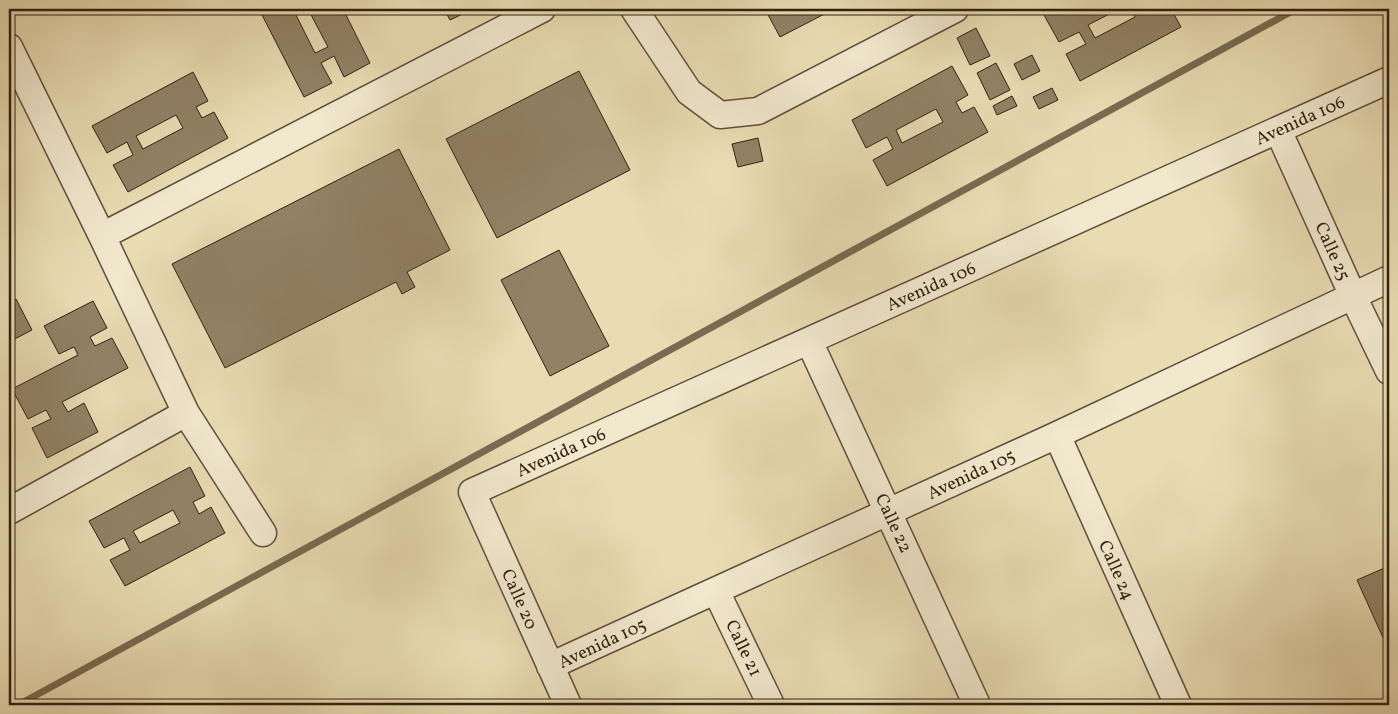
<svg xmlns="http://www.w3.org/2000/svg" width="1398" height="714" font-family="Vollkorn,serif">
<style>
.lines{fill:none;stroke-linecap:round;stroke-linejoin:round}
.stream{stroke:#7a6b52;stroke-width:7}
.building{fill:#918266;stroke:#312112;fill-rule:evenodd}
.minor-casing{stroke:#5f503a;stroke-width:29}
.minor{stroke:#f1e8ce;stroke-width:26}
.labels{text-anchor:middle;stroke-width:4.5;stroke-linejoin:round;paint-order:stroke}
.street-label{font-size:18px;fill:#312112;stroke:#f1e8ce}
</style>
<rect width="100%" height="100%" fill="#e9dcb3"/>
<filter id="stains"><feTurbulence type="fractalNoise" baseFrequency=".004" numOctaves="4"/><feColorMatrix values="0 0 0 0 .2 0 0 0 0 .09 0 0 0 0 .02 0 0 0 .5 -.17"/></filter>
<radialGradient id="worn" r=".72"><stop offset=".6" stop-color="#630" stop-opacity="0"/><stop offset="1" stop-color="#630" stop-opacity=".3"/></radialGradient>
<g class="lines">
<path class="stream" d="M18,705L1296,9"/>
</g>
<path class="building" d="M259,9H303L295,13L315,53L328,47L308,9H343L370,63L344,77L334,56L321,63L332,83L304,97Z
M444,9H473L450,20Z
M770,9H834L780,37L766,11Z
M1055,9H1119L1088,25L1095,38L1135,17L1131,9H1171L1181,27L1080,81L1066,54L1086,44L1079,32L1059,42L1044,15Z
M976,28L990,56L970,65L957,38Z
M1032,55L1040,71L1022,80L1014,64Z
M996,63L1010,90L990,100L977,73Z
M952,66L968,95L956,102L962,113L974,107L988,132L887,186L873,160L893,149L887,137L866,148L852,120ZM936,109L943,122L902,143L896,130Z
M579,71L630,170L497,238L446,139Z
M193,72L208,101L196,107L202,118L214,112L228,138L128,192L113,165L133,155L127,142L107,153L92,126ZM176,115L183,128L143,149L136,136Z
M1052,88L1058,100L1039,109L1033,97Z
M1012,96L1017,106L997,115L993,106Z
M758,138L763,161L738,167L732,144Z
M399,149L450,250L407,272L415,287L402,294L396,282L225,368L172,264Z
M559,250L609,346L550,376L501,280Z
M16,299L32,330L9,342V303Z
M93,301L107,328L90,337L95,346L112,338L128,368L62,402L68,412L84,403L98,432L47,458L32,428L51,419L46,410L28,419L12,389L78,355L74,347L59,354L44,326Z
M190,467L205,496L193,502L199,514L211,507L225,533L125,586L110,560L130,550L124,538L104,548L89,521ZM173,510L180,523L140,543L133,531Z
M1389,566V651L1357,580Z"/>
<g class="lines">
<g class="minor-casing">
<path id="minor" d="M634,9L689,92L720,115L758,111L955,9
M9,47L102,236L186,413L263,533
M1278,130L1352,294L1389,371
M102,236L542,9
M809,341L977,705
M1057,435L1178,705
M9,511L186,413
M716,591L771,705
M550,666L1057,435L1389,279
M568,705L472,492L1389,80"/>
</g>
<use href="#minor" class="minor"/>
</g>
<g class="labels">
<g class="street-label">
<text transform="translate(1300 120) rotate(-24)" y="6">Avenida 106</text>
<text transform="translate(1333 251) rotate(66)" y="6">Calle 25</text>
<text transform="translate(931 286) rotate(-24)" y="6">Avenida 106</text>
<text transform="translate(561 452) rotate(-24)" y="6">Avenida 106</text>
<text transform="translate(971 474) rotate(-25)" y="6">Avenida 105</text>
<text transform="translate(894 523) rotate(65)" y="6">Calle 22</text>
<text transform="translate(1117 570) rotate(66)" y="6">Calle 24</text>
<text transform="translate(520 599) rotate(66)" y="6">Calle 20</text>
<text transform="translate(602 643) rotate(-25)" y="6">Avenida 105</text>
<text transform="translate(744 648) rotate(64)" y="6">Calle 21</text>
</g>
</g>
<rect width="1398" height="714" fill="none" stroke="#e9dcb3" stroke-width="30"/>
<rect x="10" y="10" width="1378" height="694" fill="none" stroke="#312112" stroke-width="2.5"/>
<rect x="15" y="15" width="1368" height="684" fill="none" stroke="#312112"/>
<rect width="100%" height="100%" filter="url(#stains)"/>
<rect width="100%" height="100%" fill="url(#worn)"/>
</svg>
